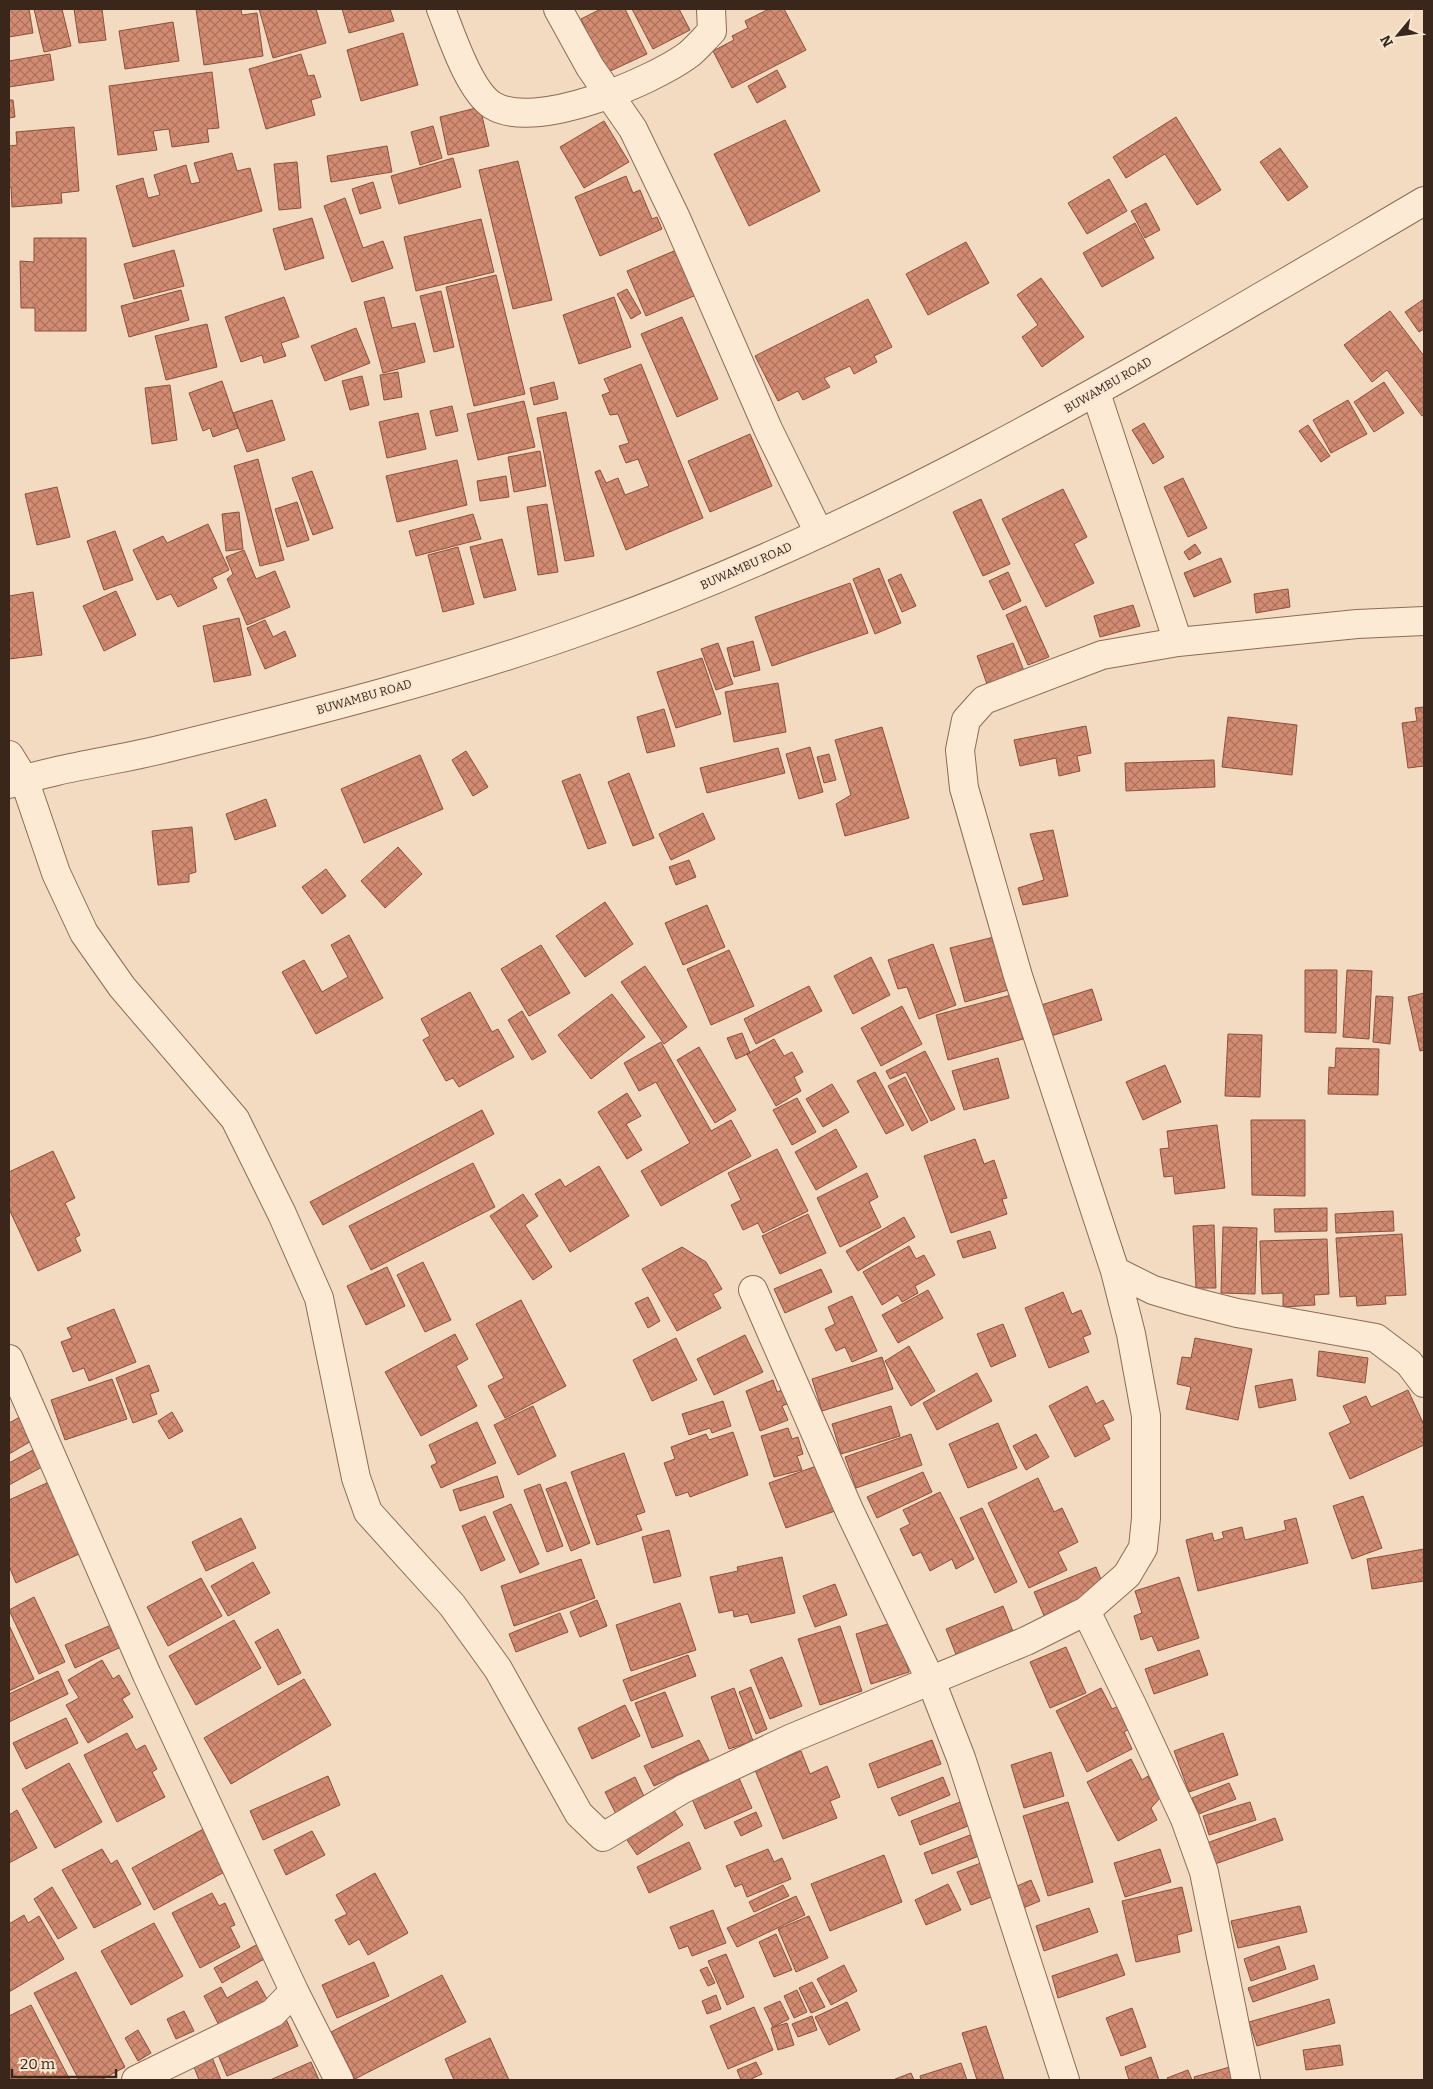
<svg xmlns="http://www.w3.org/2000/svg" width="1433" height="2089" font-family="Bitter,serif">
<style>
.building{fill:url(#building-cross-hatch);stroke:#8e4f3a}
.lines{fill:none;stroke-linecap:round;stroke-linejoin:round}
.minor-casing{stroke:#8d6b56;stroke-width:30}
.tertiary-casing{stroke:#8d6b56;stroke-width:30}
.minor{stroke:#fcead4;stroke-width:28}
.tertiary{stroke:#fcead4;stroke-width:28}
.labels{text-anchor:middle;stroke-width:4;stroke-linejoin:round;paint-order:stroke}
.street-label{font-size:12px;fill:#3b261c;stroke:#f8e7d0}
</style>
<defs>
<pattern id="building-cross-hatch" width="8" height="8" patternUnits="userSpaceOnUse" patternTransform="scale(1.25)"><rect width="8" height="8" fill="#d38c72"/><path d="M0 0l8 8M0 8l8-8" fill="none" stroke="#ac725d"/></pattern>
</defs>
<rect width="100%" height="100%" fill="#f2dbc0"/>
<path class="building" d="M9,9H29L33,33L9,37Z
M34,9H62L71,46L44,52Z
M74,9H102L106,40L79,43Z
M196,9H241L242,15L257,13L263,56L204,65Z
M259,9H316L326,43L273,58Z
M342,9H390L394,21L349,33Z
M601,9H625L647,54L606,73L581,19Z
M632,9H679L690,30L653,49Z
M769,9H784L806,50L732,88L713,51L734,40L732,36L748,28L745,21Z
M173,22L179,61L125,69L119,31Z
M403,33L418,85L361,101L347,50Z
M50,54L54,80L9,87V61Z
M301,54L308,76L314,75L321,97L311,100L315,115L266,129L249,69Z
M777,70L786,87L757,103L748,86Z
M212,72L219,128L207,129L209,142L172,147L169,129L153,131L157,150L118,155L109,86Z
M9,100H13L15,117L9,118Z
M480,107L489,146L448,155L440,117Z
M1176,117L1221,190L1197,205L1165,154L1126,178L1113,157Z
M785,120L820,191L749,226L714,154Z
M604,121L629,162L584,188L560,147Z
M433,126L442,158L420,165L411,132Z
M74,127L79,191L61,193L62,203L12,207L11,187H9V146L17,145L16,132Z
M387,146L392,172L331,182L327,156Z
M1280,148L1308,187L1288,201L1260,162Z
M232,153L237,171L250,168L262,211L133,247L116,186L143,178L148,198L160,195L154,175L186,165L191,184L200,182L194,163Z
M453,158L461,187L399,204L391,176Z
M518,161L552,300L513,309L479,170Z
M297,162L301,208L279,210L274,164Z
M626,176L633,193L640,190L652,219L657,217L662,229L600,256L575,197Z
M1109,179L1127,211L1087,234L1068,203Z
M373,182L381,208L360,214L352,189Z
M345,198L363,248L383,241L393,268L352,282L324,206Z
M1146,203L1160,230L1145,238L1131,211Z
M312,218L324,258L285,270L273,229Z
M481,219L494,272L416,291L404,237Z
M1135,223L1154,258L1102,287L1083,253Z
M34,238H86V331H35V308H21L20,261L34,262Z
M966,242L989,283L928,315L906,274Z
M681,248L701,293L646,316L627,271Z
M174,250L184,286L134,299L124,264Z
M496,275L525,394L474,406L446,287Z
M1041,278L1084,337L1042,367L1022,337L1038,325L1017,295Z
M627,289L641,313L631,319L617,294Z
M181,290L189,320L129,337L121,306Z
M441,291L454,347L434,352L420,296Z
M284,297L299,337L281,343L286,356L264,363L262,355L241,362L225,317Z
M384,297L392,328L415,323L425,362L383,373L364,302Z
M614,297L631,347L579,364L563,315Z
M868,299L892,347L874,356L877,362L854,374L850,366L824,378L830,387L803,400L798,391L778,401L755,356Z
M1424,299V329L1419,332L1405,312Z
M1390,311L1424,356V415L1422,416L1387,370L1372,382L1344,345Z
M682,317L718,399L677,417L641,334Z
M207,324L217,367L166,380L155,336Z
M356,328L370,363L325,381L311,346Z
M641,364L703,518L626,550L595,472L600,470L606,483L618,478L625,495L649,486L638,459L626,463L619,446L629,443L618,414L610,415L602,395L610,392L604,379Z
M398,372L402,397L384,400L380,375Z
M362,376L369,405L350,410L342,381Z
M222,381L238,428L213,437L210,428L203,431L189,393Z
M554,382L558,399L534,405L530,388Z
M1384,382L1404,413L1374,432L1354,402Z
M170,385L177,440L152,444L145,388Z
M272,400L285,440L247,452L233,413Z
M1348,400L1367,434L1331,453L1313,420Z
M524,401L535,447L478,460L467,414Z
M452,406L458,431L436,436L430,411Z
M566,412L594,556L565,561L537,418Z
M418,413L426,449L387,458L379,422Z
M1144,423L1164,457L1153,464L1132,430Z
M1308,425L1330,456L1321,462L1299,431Z
M750,434L772,486L710,512L688,461Z
M540,451L546,486L514,492L508,457Z
M258,459L284,560L260,566L234,466Z
M457,460L467,505L397,522L386,476Z
M312,471L333,528L313,535L292,478Z
M506,476L509,497L480,501L477,481Z
M1183,478L1207,528L1188,537L1164,487Z
M57,487L70,537L37,545L25,494Z
M1063,489L1087,537L1074,544L1094,583L1046,607L1002,519Z
M981,499L1010,564L983,576L953,512Z
M297,502L309,540L287,547L275,509Z
M547,504L558,572L538,575L527,507Z
M239,512L243,549L226,551L222,514Z
M473,514L481,539L416,556L409,531Z
M208,524L229,570L212,578L217,588L178,607L171,594L157,600L133,550L163,536L167,543Z
M115,531L133,580L104,590L87,541Z
M502,539L516,590L484,598L470,547Z
M1195,544L1201,553L1189,560L1184,552Z
M458,547L474,604L443,612L428,555Z
M244,550L256,579L275,571L290,607L247,625L227,579L233,574L226,557Z
M1221,558L1231,582L1194,597L1184,573Z
M879,568L901,623L875,634L853,579Z
M1008,572L1021,601L1003,610L989,581Z
M901,574L916,606L902,612L888,580Z
M850,583L868,633L772,666L755,617Z
M1288,589L1290,607L1256,613L1254,594Z
M116,591L136,635L104,651L83,606Z
M33,592L42,655L9,659V596Z
M1133,605L1140,626L1100,637L1094,616Z
M1026,606L1049,657L1028,665L1006,615Z
M239,618L251,675L214,682L203,626Z
M265,620L273,637L285,631L296,656L265,669L247,628Z
M753,641L760,670L734,677L727,648Z
M718,643L733,684L716,690L701,649Z
M1013,643L1024,671L987,684L977,656Z
M702,658L721,714L676,728L657,672Z
M778,683L786,732L734,742L725,692Z
M1424,707V766L1408,768L1402,723L1417,721L1415,708Z
M664,709L675,746L647,753L637,717Z
M1228,717L1297,725L1292,775L1222,767Z
M1086,726L1091,753L1077,756L1080,771L1059,776L1056,758L1020,766L1014,740Z
M882,727L909,818L845,836L836,804L851,795L835,740Z
M810,747L823,792L799,799L786,754Z
M778,748L785,773L707,793L700,768Z
M466,751L488,787L473,796L452,760Z
M829,754L836,780L824,783L817,757Z
M420,755L443,809L364,843L341,789Z
M1214,760L1215,787L1126,791L1125,763Z
M629,773L654,838L633,846L608,782Z
M580,774L606,843L588,849L562,781Z
M266,799L276,826L235,840L226,814Z
M703,813L715,839L671,860L659,834Z
M192,827L196,872L189,874V882L158,885L152,831Z
M1053,830L1068,896L1023,905L1018,888L1044,880L1030,834Z
M398,847L422,874L385,908L361,881Z
M689,860L696,877L676,885L669,867Z
M326,869L346,896L322,914L302,887Z
M605,902L633,944L585,977L556,936Z
M707,905L725,947L683,965L665,923Z
M349,935L383,998L316,1034L282,972L304,960L322,992L348,977L331,945Z
M998,936L1012,989L965,1002L950,948Z
M933,944L956,1005L919,1019L907,987L898,989L888,960Z
M541,945L570,993L529,1016L501,969Z
M729,950L754,1006L711,1025L687,969Z
M871,957L890,995L853,1014L834,976Z
M645,966L687,1027L664,1044L621,982Z
M1305,970H1337L1336,1033L1305,1032Z
M1347,970L1372,971L1369,1039L1343,1037Z
M809,986L822,1011L756,1044L744,1019Z
M1092,989L1102,1020L1048,1037L1038,1006Z
M470,992L492,1032L498,1029L514,1057L459,1087L453,1078L446,1081L423,1040L430,1036L421,1019Z
M1424,993V1050L1420,1051L1408,997Z
M612,994L645,1037L591,1079L558,1035Z
M1011,995L1023,1039L948,1060L936,1015Z
M1376,996L1393,997L1390,1044L1373,1042Z
M902,1006L922,1044L881,1066L861,1028Z
M522,1011L546,1052L532,1060L508,1020Z
M742,1033L750,1053L736,1059L727,1038Z
M1228,1034L1262,1035L1260,1097L1225,1096Z
M774,1039L784,1056L792,1052L803,1072L794,1077L801,1091L776,1106L747,1054Z
M661,1042L711,1131L731,1120L751,1156L661,1206L641,1171L690,1143L656,1082L639,1091L624,1063Z
M699,1047L736,1110L715,1123L677,1060Z
M1336,1048L1379,1049L1378,1095L1328,1094L1329,1067L1335,1068Z
M925,1051L955,1109L931,1121L906,1072L890,1079L886,1071Z
M998,1058L1009,1098L964,1110L952,1071Z
M1165,1065L1181,1102L1143,1120L1126,1082Z
M875,1072L904,1125L886,1134L857,1081Z
M905,1077L928,1122L912,1131L888,1086Z
M832,1084L849,1112L823,1127L806,1099Z
M627,1093L641,1116L626,1124L642,1150L627,1159L598,1112Z
M797,1098L816,1132L792,1145L773,1110Z
M482,1110L494,1134L323,1225L310,1202Z
M1251,1120H1305V1196L1252,1195Z
M1217,1125L1225,1188L1175,1194L1173,1176L1164,1177L1160,1149L1169,1148L1167,1131Z
M836,1129L857,1167L816,1190L795,1152Z
M975,1139L984,1164L994,1160L1007,1198L1002,1199L1007,1214L951,1233L924,1156Z
M777,1149L808,1211L763,1233L758,1223L743,1230L731,1205L741,1200L728,1173Z
M53,1151L75,1198L65,1203L80,1235L75,1238L81,1251L38,1271L9,1209V1172Z
M473,1163L495,1207L371,1270L349,1226Z
M599,1166L629,1216L570,1252L535,1194L560,1179L565,1187Z
M867,1173L878,1197L869,1202L881,1227L840,1247L817,1198Z
M523,1194L538,1216L525,1225L552,1267L533,1280L490,1216Z
M1327,1208V1231L1275,1232L1274,1209Z
M1393,1211L1394,1231L1336,1233L1335,1214Z
M808,1214L826,1253L780,1274L762,1236Z
M904,1217L915,1237L858,1271L846,1251Z
M1214,1225L1216,1288H1196L1193,1226Z
M1223,1227L1257,1228L1255,1294L1221,1293Z
M990,1231L996,1248L963,1258L957,1241Z
M1402,1234L1406,1295L1385,1296L1386,1304L1357,1306L1356,1296L1340,1297L1336,1238Z
M1327,1239L1329,1294L1314,1295L1315,1305L1283,1307V1293L1262,1294L1260,1241Z
M909,1246L916,1259L924,1255L935,1275L915,1286L918,1293L902,1302L898,1295L882,1305L863,1272Z
M682,1247L706,1262L722,1289L713,1294L721,1308L677,1331L642,1269Z
M423,1262L451,1320L425,1332L397,1275Z
M387,1267L405,1306L366,1325L347,1286Z
M821,1269L832,1292L785,1313L774,1289Z
M928,1290L943,1318L898,1343L882,1315Z
M1063,1292L1072,1314L1081,1310L1091,1334L1083,1337L1089,1352L1049,1368L1025,1308Z
M852,1296L877,1351L852,1362L845,1347L836,1351L825,1329L835,1324L828,1307Z
M648,1297L660,1321L648,1328L635,1303Z
M521,1300L566,1386L505,1418L488,1386L504,1378L476,1324Z
M114,1309L136,1362L89,1381L84,1368L73,1372L61,1342L72,1338L67,1328Z
M1003,1324L1016,1356L991,1367L977,1334Z
M455,1334L468,1359L456,1366L477,1406L421,1436L385,1372Z
M745,1335L763,1372L714,1395L697,1359Z
M676,1338L697,1380L652,1401L633,1360Z
M1195,1338L1252,1349L1238,1420L1186,1409L1191,1387L1177,1384L1182,1357L1191,1358Z
M909,1346L935,1391L911,1406L885,1361Z
M1319,1351L1368,1358L1365,1383L1317,1376Z
M882,1357L893,1389L822,1411L812,1379Z
M149,1365L159,1391L150,1394L157,1414L133,1423L116,1378Z
M977,1373L992,1401L937,1430L923,1403Z
M112,1379L127,1419L65,1440L51,1400Z
M1292,1379L1296,1400L1259,1408L1255,1386Z
M773,1380L777,1392L782,1390L787,1404L782,1406L788,1420L760,1431L746,1391Z
M1087,1386L1096,1404L1103,1400L1114,1420L1103,1425L1110,1439L1075,1457L1049,1406Z
M1408,1390L1424,1425V1445L1350,1479L1329,1433L1351,1423L1343,1406L1366,1396L1371,1407Z
M723,1401L731,1426L712,1433L710,1428L689,1435L682,1414Z
M533,1406L556,1456L518,1475L494,1425Z
M891,1406L900,1436L841,1454L832,1424Z
M172,1412L183,1431L169,1439L158,1421Z
M20,1417L33,1440L9,1454V1423Z
M477,1422L496,1463L441,1488L431,1466L437,1463L429,1445Z
M998,1423L1017,1468L968,1488L949,1444Z
M788,1428L792,1439L798,1437L803,1454L797,1456L802,1470L774,1477L761,1436Z
M733,1432L748,1475L690,1497L688,1492L676,1496L664,1463L675,1459L671,1447L706,1434L709,1440Z
M911,1434L922,1465L856,1488L845,1457Z
M1036,1434L1049,1457L1026,1470L1013,1446Z
M33,1450L42,1467L9,1485V1463Z
M624,1453L645,1512L636,1515L642,1530L597,1545L571,1472Z
M822,1464L838,1510L786,1528L769,1483Z
M923,1472L932,1492L877,1518L867,1497Z
M497,1476L504,1497L460,1511L453,1490Z
M58,1478L90,1549L16,1583L9,1566V1500Z
M1038,1478L1054,1512L1062,1508L1078,1542L1058,1552L1067,1570L1029,1588L988,1503Z
M566,1482L590,1543L571,1551L546,1489Z
M540,1484L563,1546L547,1552L524,1490Z
M940,1492L974,1559L956,1569L952,1559L930,1571L921,1552L913,1556L900,1529L910,1524L903,1510Z
M1363,1496L1382,1548L1352,1559L1333,1506Z
M511,1504L539,1564L520,1573L493,1512Z
M982,1508L1017,1582L995,1593L960,1518Z
M485,1516L505,1560L481,1571L462,1526Z
M241,1518L256,1548L206,1571L192,1542Z
M1296,1518L1308,1563L1198,1591L1186,1540L1212,1533L1214,1541L1224,1538L1222,1532L1242,1527L1245,1540L1286,1530L1284,1521Z
M669,1530L681,1576L654,1583L642,1537Z
M1424,1549V1581L1372,1589L1367,1559Z
M782,1557L795,1613L751,1623L748,1614L734,1617L733,1610L719,1613L710,1577L738,1571L737,1567Z
M581,1559L595,1598L514,1626L501,1586Z
M253,1562L270,1593L228,1616L211,1586Z
M1096,1567L1104,1587L1045,1618L1034,1592Z
M1179,1577L1199,1638L1158,1651L1152,1636L1141,1640L1134,1616L1142,1613L1135,1591Z
M201,1578L222,1616L168,1646L147,1607Z
M835,1584L847,1615L815,1627L803,1596Z
M34,1597L65,1662L39,1674L9,1610Z
M597,1600L607,1626L580,1637L570,1612Z
M680,1603L696,1650L631,1671L616,1625Z
M1003,1606L1014,1634L957,1657L946,1629Z
M560,1613L568,1632L516,1652L509,1634Z
M234,1620L261,1668L196,1705L169,1656Z
M894,1622L909,1672L871,1684L856,1634Z
M9,1625L34,1679L9,1691Z
M111,1625L121,1647L75,1668L65,1645Z
M840,1626L862,1691L820,1705L798,1639Z
M278,1629L301,1673L278,1685L255,1642Z
M1066,1647L1086,1693L1050,1708L1030,1662Z
M1199,1650L1208,1675L1154,1694L1145,1669Z
M688,1655L696,1676L631,1701L623,1680Z
M782,1657L802,1706L770,1719L750,1670Z
M102,1660L113,1679L119,1675L130,1694L122,1699L133,1717L88,1743L66,1705L79,1698L68,1680Z
M58,1671L68,1694L9,1722V1694Z
M304,1679L331,1725L231,1784L204,1738Z
M751,1687L767,1729L756,1734L739,1692Z
M734,1688L753,1741L729,1749L711,1697Z
M1101,1688L1112,1709L1121,1705L1133,1727L1124,1732L1132,1749L1087,1772L1056,1711Z
M665,1692L683,1736L652,1748L635,1703Z
M625,1705L640,1736L592,1759L578,1728Z
M66,1718L78,1743L26,1769L13,1743Z
M127,1733L136,1750L145,1745L157,1769L152,1772L165,1797L117,1822L84,1755Z
M1223,1733L1238,1775L1189,1792L1174,1751Z
M699,1740L709,1760L654,1786L644,1766Z
M932,1740L941,1764L878,1788L869,1764Z
M801,1751L810,1774L827,1766L840,1797L830,1801L837,1818L783,1839L755,1770Z
M1051,1752L1064,1796L1024,1808L1011,1765Z
M1131,1759L1142,1780L1148,1776L1160,1798L1151,1808L1157,1820L1118,1841L1087,1782Z
M69,1763L102,1822L55,1848L22,1789Z
M328,1776L340,1805L263,1840L250,1811Z
M635,1777L649,1807L620,1822L605,1792Z
M943,1777L950,1795L899,1816L891,1798Z
M739,1778L752,1808L705,1829L692,1799Z
M1229,1783L1236,1799L1199,1814L1192,1798Z
M960,1802L968,1826L920,1845L911,1821Z
M1068,1802L1093,1882L1048,1896L1023,1816Z
M1250,1802L1256,1820L1209,1835L1203,1816Z
M672,1807L683,1825L637,1855L625,1837Z
M17,1810L37,1848L9,1863V1815Z
M756,1812L762,1826L741,1836L734,1822Z
M1275,1818L1283,1840L1215,1864L1207,1843Z
M207,1827L230,1869L154,1910L132,1868Z
M312,1831L325,1855L286,1875L274,1850Z
M970,1835L979,1856L932,1874L924,1853Z
M689,1842L701,1869L649,1893L637,1867Z
M102,1849L111,1864L117,1860L141,1904L94,1928L62,1870Z
M768,1849L774,1862L782,1858L791,1879L747,1897L742,1884L735,1887L726,1866Z
M1160,1849L1171,1882L1125,1897L1114,1863Z
M884,1855L902,1902L830,1931L811,1884Z
M986,1861L999,1894L971,1905L957,1872Z
M375,1873L408,1933L368,1955L359,1939L349,1945L335,1920L347,1914L336,1895Z
M1031,1880L1040,1901L1023,1908L1015,1887Z
M948,1884L961,1910L926,1925L915,1900Z
M783,1885L789,1896L754,1912L749,1902Z
M52,1887L77,1928L58,1939L34,1899Z
M1182,1887L1192,1931L1177,1935L1180,1952L1136,1962L1122,1901Z
M212,1893L219,1906L225,1903L235,1925L230,1927L240,1947L200,1968L172,1913Z
M796,1896L805,1915L737,1947L727,1928Z
M1300,1906L1307,1932L1238,1948L1231,1921Z
M1089,1908L1098,1932L1044,1951L1036,1926Z
M713,1910L726,1943L692,1956L688,1946L679,1949L670,1927Z
M24,1915L28,1923L39,1916L64,1959L9,1992V1924Z
M809,1916L828,1958L796,1972L778,1929Z
M154,1923L183,1976L131,2005L101,1951Z
M776,1934L792,1970L774,1977L759,1942Z
M258,1944L266,1958L222,1983L214,1968Z
M1279,1946L1286,1969L1251,1981L1244,1959Z
M726,1954L744,1997L727,2005L708,1961Z
M1117,1954L1125,1975L1058,1998L1052,1976Z
M374,1962L389,1996L337,2018L322,1985Z
M844,1965L857,1991L831,2005L817,1979Z
M1314,1965L1318,1979L1253,2002L1248,1988Z
M707,1967L715,1983L708,1986L700,1970Z
M76,1972L125,2067L101,2080H79L34,1993Z
M442,1975L466,2022L355,2079L331,2032Z
M257,1981L271,2006L223,2033L204,1996L221,1987L227,1998Z
M812,1982L825,2007L811,2013L799,1988Z
M797,1990L807,2012L794,2018L784,1996Z
M716,1995L721,2009L707,2014L702,2001Z
M1329,1999L1335,2023L1257,2046L1249,2022Z
M780,2001L789,2019L773,2027L764,2008Z
M847,2002L860,2030L829,2045L815,2017Z
M31,2005L70,2080H10L9,2016Z
M754,2007L773,2050L728,2069L710,2026Z
M1132,2008L1146,2047L1121,2056L1106,2018Z
M184,2011L194,2031L176,2039L167,2019Z
M812,2016L817,2030L798,2037L792,2024Z
M286,2019L298,2046L227,2076L216,2050Z
M787,2023L794,2045L778,2050L771,2028Z
M986,2026L1004,2080H977L962,2033Z
M138,2030L151,2053L138,2061L125,2038Z
M490,2038L509,2080H454L445,2059Z
M1340,2045L1343,2065L1306,2070L1303,2050Z
M210,2052L221,2080H199L191,2059Z
M1151,2057L1159,2080H1129L1125,2067Z
M311,2062L319,2080H270Z
M756,2062L762,2074L749,2080H741L737,2070Z
M961,2063L967,2080H921L920,2076Z
M1230,2067L1234,2080H1195L1194,2077Z
M1188,2070L1192,2080H1168L1167,2078Z
M911,2073L914,2080H896L895,2079Z"/>
<g class="lines">
<g class="minor-casing">
<path id="minor" d="M441,9C451,34 469,90 492,105C534,132 651,82 688,55C697,48 704,39 712,31L711,9
M558,9L590,67L633,129L676,218L768,429L819,533
M1096,393L1178,642
M9,755L24,779L56,873L84,933L122,987L235,1119L282,1214L319,1298L356,1478L368,1512L452,1605L498,1669L579,1814L603,1837L683,1789L792,1738L1026,1641L1086,1611L1127,1575L1143,1548L1146,1518V1416L1131,1334L1115,1271L1018,976L964,788L960,750L966,720L984,700L1102,655L1178,642L1357,624L1424,621
M1115,1271L1153,1290L1190,1301L1237,1313L1376,1338L1409,1363L1424,1383
M753,1290L850,1512L931,1681L961,1758L1065,2080
M9,1359L147,1675L294,1991L339,2080
M1086,1611L1132,1705L1185,1819L1204,1872L1246,2080
M136,2080L273,2013L294,1991"/>
</g>
<g class="tertiary-casing">
<path id="tertiary" d="M9,784C60,767 115,761 167,748C310,713 453,677 592,627C888,522 1155,359 1424,201"/>
</g>
<use href="#minor" class="minor"/>
<use href="#tertiary" class="tertiary"/>
</g>
<g class="labels">
<g class="street-label">
<text transform="translate(1108 385) rotate(-30)" y="4">BUWAMBU ROAD</text>
<text transform="translate(746 566) rotate(-24)" y="4">BUWAMBU ROAD</text>
<text transform="translate(364 697) rotate(-16)" y="4">BUWAMBU ROAD</text>
</g>
</g>
<rect width="1433" height="2089" fill="none" stroke="#3b261c" stroke-width="20"/>
<g transform="translate(1398 35) rotate(241)" stroke="#f8e7d0" stroke-width="4" paint-order="stroke">
<path d="M0-4L9 19L0 12L-9 19Z" fill="#3b261c"/>
<text y="-8" font-size="14" font-weight="bold" text-anchor="middle" fill="#3b261c">N</text>
</g>
<path d="M12 2069v8h104v-8" fill="none" stroke="#3b261c" stroke-width="2.5"/>
<text x="20" y="2069" font-size="15" fill="#3b261c" stroke="#f8e7d0" stroke-width="4" paint-order="stroke">20 m</text>
</svg>
